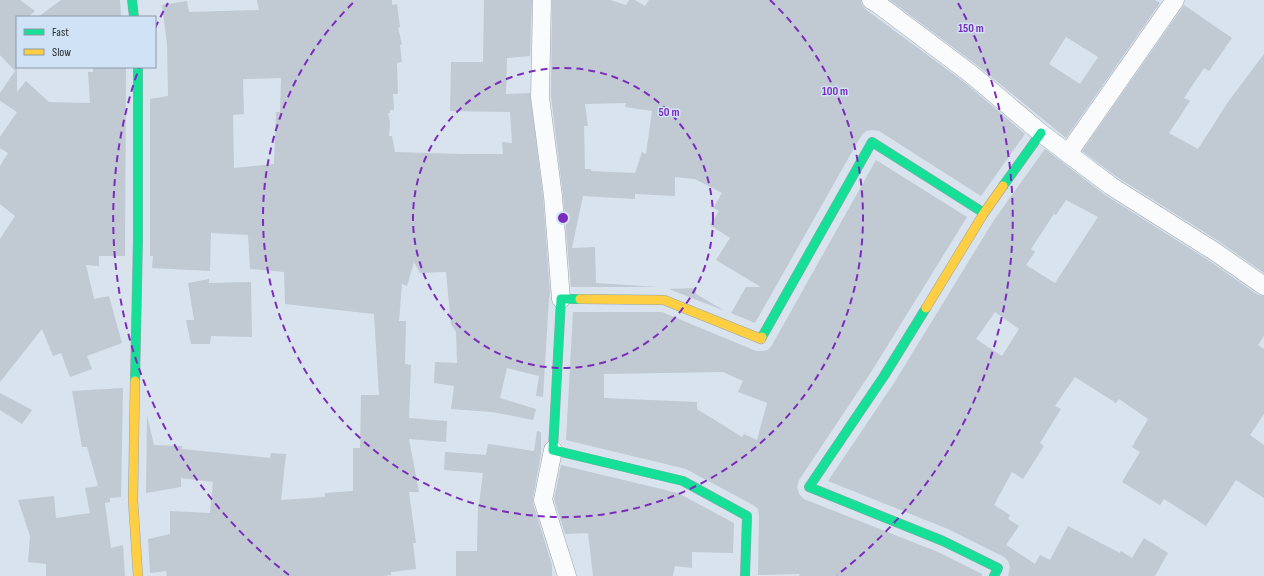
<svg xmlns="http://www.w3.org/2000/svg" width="1264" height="576" font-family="'Sofia Sans Condensed',sans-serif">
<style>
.building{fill:#c1c9d2;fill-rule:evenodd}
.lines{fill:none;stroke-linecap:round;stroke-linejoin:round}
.street-casing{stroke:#9aa2aa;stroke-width:19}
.fast-casing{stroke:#9aa2aa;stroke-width:10}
.slow-casing{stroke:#9aa2aa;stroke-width:10}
.street{stroke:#f9fbfc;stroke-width:18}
.fast{stroke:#16e098;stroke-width:9}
.slow{stroke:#ffcf43;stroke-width:9}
.ring{fill:none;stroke:#7b2cbf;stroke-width:2;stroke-dasharray:7 5}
.centre{fill:#7b2cbf;stroke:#d0e3f6;stroke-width:2}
.ring-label{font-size:12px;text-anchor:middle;font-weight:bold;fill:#7b2cbf;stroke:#d0e3f6;stroke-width:3;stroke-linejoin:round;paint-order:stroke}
</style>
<rect width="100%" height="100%" fill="#d8e3ee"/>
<path class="building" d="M0,0H20L35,11L28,17H17V92L26,81L49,102L90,103L88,72H93V67H126L125,256H99V266L86,265L94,299L109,296L122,343L87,356L92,369L70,377L61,353L53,356L42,329L0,382V239L15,216L0,204V166L8,153L0,148V137L17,112L0,101V93L15,71L0,55Z
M61,0H120L121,17H38Z
M257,0H392V5L397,4L400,27L398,28L402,44L400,45L402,62L397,63L398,94H393L394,110H390V113H388L390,122L389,136H392L395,152L463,154H503L502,142L512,143L510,112L450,111L451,62H483L484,0H532L530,56L507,58L506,94L530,93L543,197L550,293L549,298L543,397L536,396L539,376L507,368L500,398L536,409L533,420L492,412L451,409L454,386L434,383L435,362L457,363L456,332L451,324L446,272L420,273L414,262L407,286L402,284L399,321H406L405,364L411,365L409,418L447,421L446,442L409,439L419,492H409L416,543H413L416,569L391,572V575L383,576H167L166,571L150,573L148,539L170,534V511L210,513L213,482L181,478V487L146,493L147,415L154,445L182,446V449L270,458L271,453L286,454L281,500L325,497V493L353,491V448H360L361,395H379L374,314L285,304L284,272L250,269L248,235L211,233L210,271L152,268L153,256H150V99L168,96L167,44L162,5L187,1L189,12L259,10ZM281,78L280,112H276L274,164L234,168L233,115L244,114L243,79Z
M552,0H610L626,5L629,0H635L645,6L649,0H861L862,5L865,9L964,82L1025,134L981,196L879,131L872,130L866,131L861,136L755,323L731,313L746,287H761L716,260L730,238L710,225L719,211L713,208L722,193L695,179L675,177V196L635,194V199L583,196L572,248L595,247L596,283L657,287H571L563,195L551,96ZM626,103L625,107L652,111L646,154L642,152L635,173L591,171V169H585L584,126H588L585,104Z
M890,0H1155L1160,3L1066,138L978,66ZM1066,37L1098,57L1080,84L1049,64Z
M1184,5L1232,38L1209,71L1204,68L1184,98L1190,101L1169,133L1198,149L1228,102L1264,54V273L1220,242L1117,177L1082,151Z
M1045,149L1105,195L1208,260L1258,295L1264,296V336L1258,345L1264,349V414L1250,435L1264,445V498L1236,480L1206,526L1164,499L1160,505L1122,482L1140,452L1132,447L1148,419L1119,399L1116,403L1075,377L1055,406L1061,409L1040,443L1044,446L1023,479L1012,472L994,505L1010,515L1008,519L1019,526L1006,545L1035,564L1040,555L1050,560L1068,526L1120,553L1121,551L1132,558L1144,538L1168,553L1155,576H1008L1010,567L1008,561L1004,557L948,529L828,481L894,383L994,220ZM1066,200L1098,217L1055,283L1026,265L1035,252L1031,249L1054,214L1056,215ZM995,312L1019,329L1002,356L976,339Z
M876,160L967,217L873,369L799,480L797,487L799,494L804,499L938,552L982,574V576H799L800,574L758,575L759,516L758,509L753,505L686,469L566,440L573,312H662L756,351H762L768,350L772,345ZM723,372L743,381L738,392L767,403L757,440L744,434L742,437L697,409V402L604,398V374Z
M209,279V283L251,282L252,337L211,336L210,344H191L186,320H194L188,283Z
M696,288V294L725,311L669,289Z
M123,388L121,497L110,498V502L105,503L111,548L123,545L125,576H46V564L28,562L30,536L18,500L54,496L56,518L90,513L85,488L98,486L87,447H82L72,391Z
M0,393L32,410L22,424L0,410Z
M537,431L541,432V454L533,498V503L552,565V576H456V551H477L478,504H479L483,473L444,470L445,452L486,455L488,444L534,451Z
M561,465L678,493L734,523L733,553L692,552V568L675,566L673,576H593L588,533L565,534L554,499Z"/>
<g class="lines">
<g class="street-casing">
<path id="street" d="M542,0L540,97L553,196L561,299
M871,0L878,4L971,74L1041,133L1111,186L1214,251L1264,286
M1069,152L1175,0
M553,450L543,500L567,576"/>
</g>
<g class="fast-casing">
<path id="fast" d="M132,0L134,17
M1003,186L1041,133
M580,299H561L553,450L683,481L747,516L745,576
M926,308L884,376L809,487L943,541L998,568L994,576
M762,337L872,142L984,213
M135,381L138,238V67"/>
</g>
<g class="slow-casing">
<path id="slow" d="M580,299L664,300L761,339L762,337
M926,308L984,213L1003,186
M135,381L133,500L138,576"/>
</g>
<use href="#street" class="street"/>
<use href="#fast" class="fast"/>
<use href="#slow" class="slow"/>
</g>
<g class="ring">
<circle cx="563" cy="218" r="150"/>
<path d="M770 0A300 300 0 1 1 356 0"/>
<path d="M289 575A450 450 0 0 1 139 68M155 28A450 450 0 0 1 168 3M958 3A450 450 0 0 1 837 575"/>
</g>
<circle cx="563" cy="218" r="6" class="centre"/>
<g class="ring-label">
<text x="971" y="32">150 m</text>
<text x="835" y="95">100 m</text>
<text x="669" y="116">50 m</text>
</g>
<rect x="16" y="16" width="140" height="52" fill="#d0e3f6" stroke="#8c9aa8"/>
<rect x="24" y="29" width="20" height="6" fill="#16e098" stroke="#8c9aa8"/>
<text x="52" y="36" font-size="12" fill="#252c33">Fast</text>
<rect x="24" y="49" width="20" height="6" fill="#ffcf43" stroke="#8c9aa8"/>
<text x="52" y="56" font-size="12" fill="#252c33">Slow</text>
</svg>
